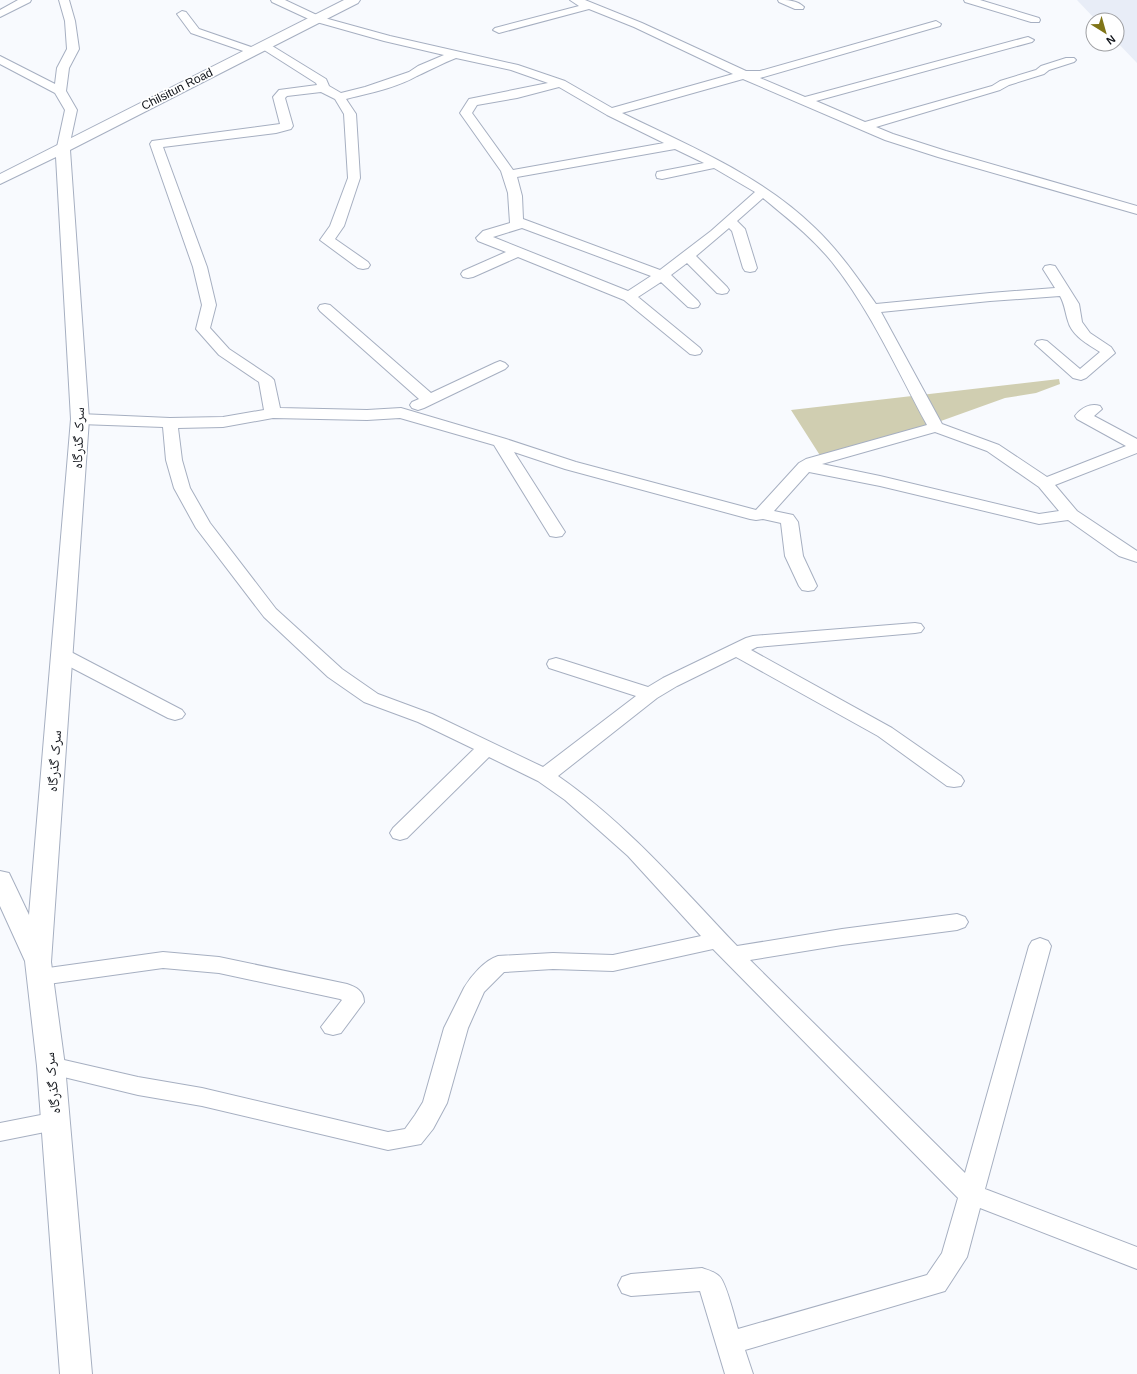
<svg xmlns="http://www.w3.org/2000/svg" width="1137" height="1374" font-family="Helvetica,'Noto Naskh Arabic',sans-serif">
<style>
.built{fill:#e8edf7}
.green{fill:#d0ceb1}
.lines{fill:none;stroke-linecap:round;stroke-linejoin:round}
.street-casing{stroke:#a6afc1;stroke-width:2}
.secondary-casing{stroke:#a6afc1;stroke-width:2}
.street{fill:#fff;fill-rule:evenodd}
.secondary{fill:#fff;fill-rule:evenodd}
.labels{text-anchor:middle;stroke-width:3.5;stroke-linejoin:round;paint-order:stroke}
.far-street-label{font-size:12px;fill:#0d1016;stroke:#fff}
.street-label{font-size:14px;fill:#0d1016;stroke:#fff}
</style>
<rect width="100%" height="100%" fill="#f8fafe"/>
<path class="built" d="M1077,0H1137V63L1117,42V20H1096Z"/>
<path class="green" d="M1059,379L1060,384L1036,393L1005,398L927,426L821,457L791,410Z"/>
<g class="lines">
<g class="street-casing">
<path id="street" d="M18,0H31L30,2L0,17V10Z
M59,0H69L75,21L79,49L69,68L66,91L77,110L69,147L67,150H59L57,147L65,110L55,93L0,64V56L55,84L57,68L67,49L65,21Z
M271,0H285L321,17L390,36L518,65L565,81L612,108L733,74L634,27L589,9L499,33L493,30L495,28L579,6L570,0H585L642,23L746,71H760L936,21L941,24L940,26L760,78L805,97L1024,38L1028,37L1034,40L1032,42L816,101L865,122L992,86L1000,81L1036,70L1041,66L1066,58H1074L1076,60L1074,62L1049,70L1044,74L1009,85L1000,90L876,127L893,134L946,151L1137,206V214L938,157L885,140L743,79L622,113C689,146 761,175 815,228C839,251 857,277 876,304L990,293L1055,288L1043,269L1045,266L1050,265L1055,266L1079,304L1082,322L1090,333L1111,347L1115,353L1086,378L1081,380L1073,378L1035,344L1037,341L1042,340L1047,341L1080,369L1100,352C1088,344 1072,336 1068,321C1065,312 1065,305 1060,296L990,301L881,312L942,424L999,445L1047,477L1126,446L1077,419L1075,416C1081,408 1090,403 1100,406L1102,409L1094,416L1137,439V453L1055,485L1077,511L1137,551V562L1119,556L1068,520L1039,524L880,486L809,472L774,511L793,515L798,522L803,556L817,586L814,590L808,591L802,590L799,586L785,556L781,523L763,519L756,520L750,519L565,469L514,452L565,532L562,536L556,537L550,536L494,445L400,418L367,420L273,418L223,427L178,428L182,460L190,488L210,523L276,609L342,669L378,694L432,714L543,767L636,696L549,668L547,664L549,660L556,658L563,660L648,687L663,678L746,638L753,636L915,623L921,624L924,628L921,632L915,633L757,647L751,650L892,728L961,776L964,781L961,786L954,787L947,786L878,736L736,657L677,686L657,698L558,776C626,823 681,887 737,946L842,929L957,914L965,917L968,922L965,927L957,930L842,945L750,960L965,1173L1029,946L1032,941L1040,938L1048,941L1051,946L985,1189L1137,1247V1269L980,1208L967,1257L945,1291L745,1350L753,1374H725L700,1291L631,1296L622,1293L618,1285L622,1277L631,1274L702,1268C708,1270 715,1272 719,1276C726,1281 735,1319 738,1329L927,1275L942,1253L958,1198L713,949L613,971L553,969L504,972L484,992L468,1028L447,1103L433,1129L421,1144L388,1150L202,1106L138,1095L43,1072L39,1066L43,1060L51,1057L138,1077L202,1088L388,1132L405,1129L415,1115L423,1102L444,1028L464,988C471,976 485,960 498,956L553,953L613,955L701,936L628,856L565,800L538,781L489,757L407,838L400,840L393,838L390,833L393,828L474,749L418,722L364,702L328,677L264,617L196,528L174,488L166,460L163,427L80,424L74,422L72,419L74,416L80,414L170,418L223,417L264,410L259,382L219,355L196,329L202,305L193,267L150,144L152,141L280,124L273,97L279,90L317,85L316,83L261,48L259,46L261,44H269L326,79L329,86L341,93L365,87L409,72L418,66L444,55L384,41L313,21L272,2ZM456,58L511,70L548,83L469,99L460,113L501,171L508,193L510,223L483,231L476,238L478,241L506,252L463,271L461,274L463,277L468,278L473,277L518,257L624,300L690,354L695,355L700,354L702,351L700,348L638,297L661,282L688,307L693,308L698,307L700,304L698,301L671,275L687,263L717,293L722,294L727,293L729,290L727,287L696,256L729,228L732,231L743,268L745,271L750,272L755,271L757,268L745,229L737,221L763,198C787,218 812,237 832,262C871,311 897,370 927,425L806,459L799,463L756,510L576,462L506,439L401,408L367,410L280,408L274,380L271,377L229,349L210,328L216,305L207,267L163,147L276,133L291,129L293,126L285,98L287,96L321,92L335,99L344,114L348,178L330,226L320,240L358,268L363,269L368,268L370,265L368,262L335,239L344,226L360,178L356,114L346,99C370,93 396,88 417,76C430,70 443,63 456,58ZM559,87L607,115L664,143L513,170L472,113L477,105L517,98ZM675,149L704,163L657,172L656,175L657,178L662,179L714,168L755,192L711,231L660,270L523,219L522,196L517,177ZM522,228L651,276L628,291L493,237ZM935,432L987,451L1039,487L1059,511L1039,514L880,476L822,464Z
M778,0C787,0 797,0 804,7L803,9H795L779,2Z
M964,0H980L1039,18L1040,20L1039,22H1031L965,2Z
M182,11L186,12L199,29L257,49L259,51L257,53H249L191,33L177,14Z
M325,304L330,305L431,393L495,363L500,361L505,363L508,366L505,369L424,408L418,410L412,408L410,405L412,402L419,399L320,311L318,308L320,305Z
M62,649L69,651L182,710L185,714L182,718L175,720L168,718L55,659L53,655L55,651Z
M163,952L219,957L347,984C356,987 364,991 364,1002L341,1033L333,1035L325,1033L321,1027L342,1000L340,999L219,973L163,968L41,985L33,983L30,977L33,971L41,969Z
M56,1112L65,1114L68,1121L65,1128L0,1141V1123Z"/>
</g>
<g class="secondary-casing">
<path id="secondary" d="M344,0H360L358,3L70,150L89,419L51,962L65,1066L92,1374H60L37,1066L25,961L0,906V871L9,873L29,915L71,419L56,157L0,184V174Z"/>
</g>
<use href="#street" class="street"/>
<use href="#secondary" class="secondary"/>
</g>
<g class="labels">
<g class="far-street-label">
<text transform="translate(177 89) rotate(-27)" y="4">Chilsitun Road</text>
</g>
<g class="street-label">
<text transform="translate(78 438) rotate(-88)" y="5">سرک گذرگاه</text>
<text transform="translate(54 761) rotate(-86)" y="5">سرک گذرگاه</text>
<text transform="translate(52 1083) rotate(-96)" y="5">سرک گذرگاه</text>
</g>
</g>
<g transform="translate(1105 32) rotate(143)"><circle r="19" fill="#ffffff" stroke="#9e9fa2"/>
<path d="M0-3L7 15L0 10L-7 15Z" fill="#807518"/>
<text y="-6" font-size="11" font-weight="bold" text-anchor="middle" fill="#0d1016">N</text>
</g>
</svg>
